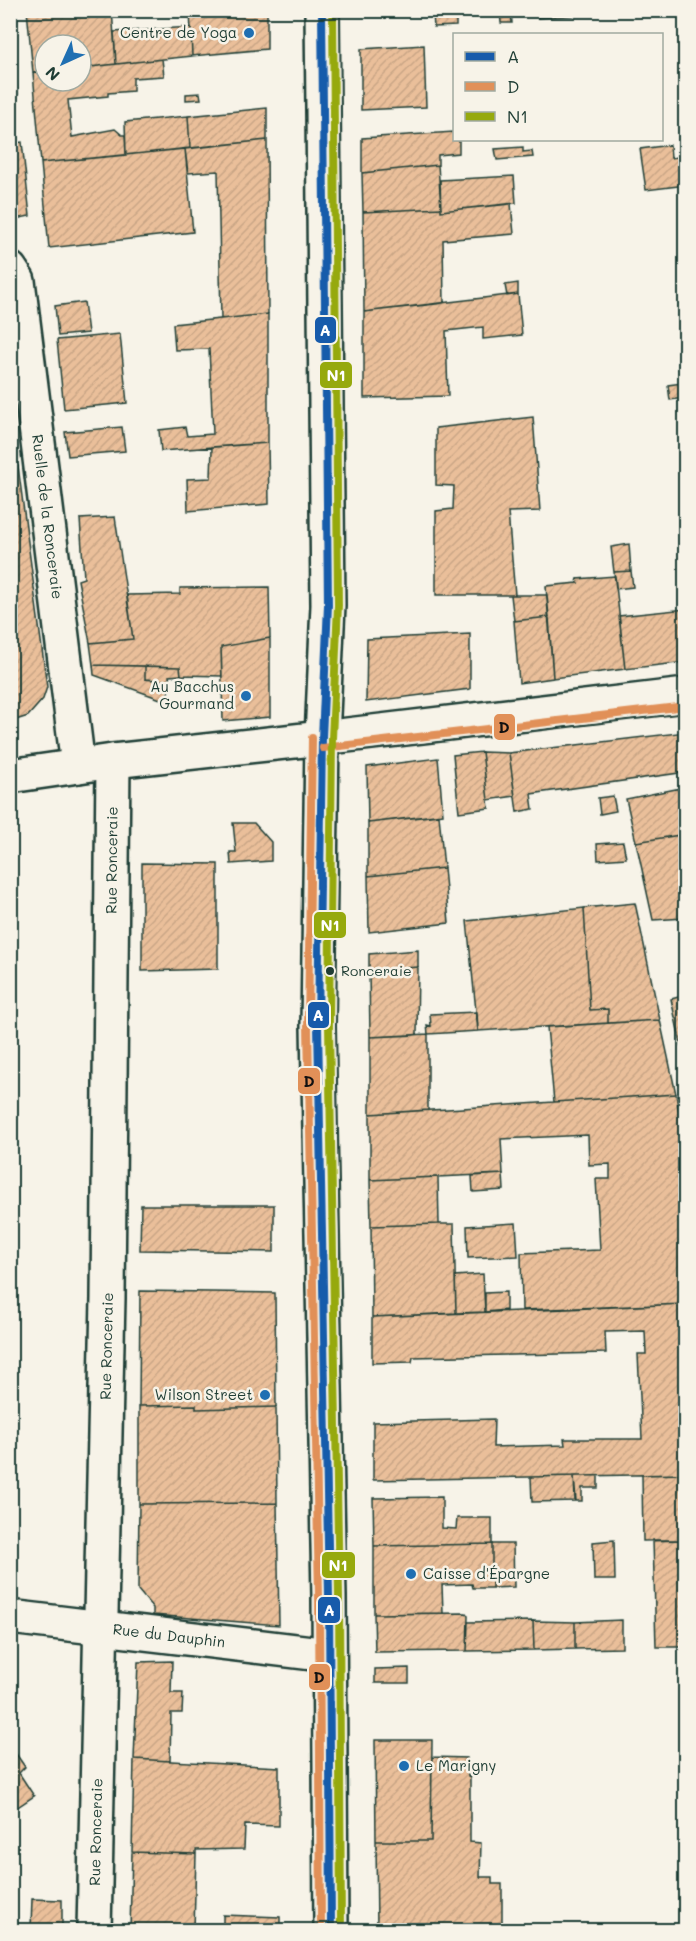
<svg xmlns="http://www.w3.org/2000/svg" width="696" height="1941" font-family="Mali,sans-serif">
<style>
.building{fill:url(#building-hatch);stroke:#1f3d34;stroke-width:1.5}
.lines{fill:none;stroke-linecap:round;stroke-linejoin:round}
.minor-casing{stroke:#1f3d34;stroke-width:38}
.tertiary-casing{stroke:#1f3d34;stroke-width:38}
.secondary-casing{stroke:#1f3d34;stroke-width:38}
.minor{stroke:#f7f3e8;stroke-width:33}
.tertiary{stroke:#f7f3e8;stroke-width:33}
.secondary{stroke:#f7f3e8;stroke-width:33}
.bus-1-casing{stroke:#f7f3e8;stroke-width:12}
.bus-2-casing{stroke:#f7f3e8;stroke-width:12}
.bus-3-casing{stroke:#f7f3e8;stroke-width:12}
.bus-1{stroke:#175bab;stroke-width:8}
.bus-2{stroke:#e19058;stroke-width:8}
.bus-3{stroke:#96a90d;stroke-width:8}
.poi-dot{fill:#1f6fb2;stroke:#f7f3e8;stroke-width:2}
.bus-dot{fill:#1f3d34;stroke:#f7f3e8;stroke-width:2}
.labels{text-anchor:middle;stroke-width:5;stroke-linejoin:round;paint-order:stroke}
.bus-label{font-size:14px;fill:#1f3d34;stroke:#f7f3e8;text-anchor:start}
.poi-label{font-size:15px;fill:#1f3d34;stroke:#f7f3e8;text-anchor:end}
.street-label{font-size:15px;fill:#1f3d34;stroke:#f7f3e8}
.line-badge{stroke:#f7f3e8;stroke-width:2}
.badge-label{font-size:16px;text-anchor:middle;font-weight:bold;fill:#fff}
.pale-badge-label{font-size:16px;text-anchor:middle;font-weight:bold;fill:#111}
</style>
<defs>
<pattern id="building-hatch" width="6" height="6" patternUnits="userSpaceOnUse" patternTransform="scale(1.5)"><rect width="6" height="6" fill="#eabf9a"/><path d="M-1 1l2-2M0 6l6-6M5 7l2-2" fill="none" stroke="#c8a585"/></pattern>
</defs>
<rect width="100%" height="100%" fill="#f7f3e8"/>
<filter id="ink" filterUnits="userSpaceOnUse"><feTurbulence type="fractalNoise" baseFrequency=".0167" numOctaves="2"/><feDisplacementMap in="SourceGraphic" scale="12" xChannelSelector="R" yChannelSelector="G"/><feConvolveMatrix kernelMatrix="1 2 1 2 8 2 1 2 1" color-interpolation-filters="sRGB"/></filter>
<g filter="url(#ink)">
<path class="building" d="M27,10H112L116,64L81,68V45H45V72L33,73Z
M190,10H267V49L192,56Z
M500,10H511L512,23H501Z
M538,10H581V15L538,18Z
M456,13V26L434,27L433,14Z
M191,27L192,56L116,64L114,32Z
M424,45L426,107L361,110V49Z
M162,59L164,76L133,78V91L108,93V96L68,100L72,137L115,129L122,135H125L126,155L41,163L33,73L45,72V81H81V68Z
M10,62H14L18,94L10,95Z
M200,93L201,99L186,100V94Z
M267,108V140L190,148L188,116Z
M188,116L190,148L126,155L125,122Z
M454,132V140H459V153L438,155V165L362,173V138Z
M267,140L268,314L221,319L218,171L188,173L185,149Z
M22,142L30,216L10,220V144Z
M670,145L671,158L686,156V185L646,190L640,149Z
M523,147V152L532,151L533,157L497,160L495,149Z
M185,149L193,232L49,248L41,163Z
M438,165L441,208L363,212L362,173Z
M514,176L516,203L441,211L440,180Z
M511,204L514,234L443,240L444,303L364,312L363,212L441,208V211Z
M518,283V294L507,296L505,285Z
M518,294L522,335L483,339V327L446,331L448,396L364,398V312Z
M84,302L88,333L58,336L55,306Z
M268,314V443L161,451L159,430L185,427L187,436L213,434L209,349L175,350L173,324Z
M120,334L127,403L64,409L57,340Z
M682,383L684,398L670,400L668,385Z
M533,417L540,511L508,512L515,595H436V511L453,509L454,486L436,485V428Z
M122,427L125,451L68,456L65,432Z
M268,443L269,504L188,511L187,479L211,478L212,447Z
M10,466H18L47,687L43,699L28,716L10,722Z
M115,517L133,639L90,643L78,580L84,578L80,519Z
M629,544L631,571L614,572L611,547Z
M631,571L633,587L616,589L614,572Z
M615,576L625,669L553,678L546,586L578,583L577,579Z
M269,587L270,638L221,647L222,676L181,675L180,667L93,665L90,643L133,639L127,595L180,594V588Z
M511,595H547L549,617L514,621Z
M686,609V662L625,669L619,616Z
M549,617L553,678L519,683L514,621Z
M470,634V689L366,702L367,639Z
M270,638V717L223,721L221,647Z
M93,665L145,666V679L171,681L166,701L94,675Z
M145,666L180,667L181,675L169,676L170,682L145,679Z
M686,732V772L531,794L533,809L517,812L509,753Z
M482,752L489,808L459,812L453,755Z
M482,752L509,753L515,796L488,800Z
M438,758L443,814L368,823L367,767Z
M686,787V834L636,842L626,799Z
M613,796L616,811L600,814L598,798Z
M439,815L444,868L368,876V823Z
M233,823H254L271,842V861L231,864L230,852H236Z
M686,834V890H683L685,918L653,920L636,842Z
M623,842L626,858L598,860L597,844Z
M142,863L218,864V969L142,971Z
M444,868L449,923L369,932L368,876Z
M635,903L660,1020L608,1023V1009L590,1010L584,908Z
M584,908L590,1010L608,1009V1023L478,1031L467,921Z
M418,950V967L369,971V954Z
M418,967L417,1035L370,1037L369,971Z
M10,970H14V1008H10Z
M686,995V1067L671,999Z
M477,1012L478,1031L428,1034L427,1025L431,1026L430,1014Z
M660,1020L676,1094L554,1102L547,1027Z
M428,1034V1110L370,1114V1037Z
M676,1094L686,1156V1304L522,1310L521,1253L600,1250L596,1179H610V1164L589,1165L588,1135L501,1139L503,1174L370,1180V1114Z
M10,1168H13L10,1204Z
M503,1174L504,1190L473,1192L472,1176Z
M438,1177L439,1224L371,1226L370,1180Z
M141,1205H274V1252L140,1250Z
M516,1223L518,1256L468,1258L467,1226Z
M439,1224H454L456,1313L372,1317L371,1226Z
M483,1274L485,1312L456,1313L455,1276Z
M140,1291L275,1293L276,1407L196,1409V1405L139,1406Z
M506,1292V1310L485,1312V1293Z
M686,1304V1474L373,1480V1422L494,1419L493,1447L565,1445L564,1439H642L638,1354H646L645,1331L605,1332L606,1353L413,1357L412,1362L372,1363V1317Z
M196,1405V1409L276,1407L277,1503L139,1504V1406Z
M686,1474V1540L643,1541L642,1475Z
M574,1476L575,1501L532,1502L531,1477Z
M574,1476H598V1488H582V1501H576Z
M442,1497V1528L456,1529L457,1518H492V1544L374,1546L373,1498Z
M277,1503L279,1625L153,1615V1608L138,1590L139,1504Z
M614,1540L615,1580H594L593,1542Z
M653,1540H686V1647H656Z
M492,1544H513L514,1587L492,1588Z
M492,1544V1588H473L472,1584L442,1585L443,1613L374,1614V1546Z
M466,1613L468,1616L467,1651L375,1652L374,1614Z
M622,1620V1648L575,1649V1622Z
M533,1621L534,1650L467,1651L468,1622Z
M533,1621L575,1622V1649L534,1650Z
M172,1661L171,1693H183L182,1713H171L170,1761L134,1759L138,1662Z
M409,1668V1683H375V1669Z
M375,1740H432L431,1841H376Z
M10,1745L25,1767L19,1773L34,1796L10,1812Z
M432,1757L467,1758L468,1776L470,1777V1842L481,1843L480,1877H492V1884H502V1930H377L376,1841H431Z
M134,1759L279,1767V1826L245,1825L244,1849L196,1850V1854L132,1852Z
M132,1852L196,1854L194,1930H130Z
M32,1899L62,1900V1929L31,1928Z
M223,1915L280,1917V1930H223Z"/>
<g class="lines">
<g class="minor-casing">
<g id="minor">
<path id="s1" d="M10,269L18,281L78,766"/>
<path d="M10,776L113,761L322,738L318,1026L329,1597L331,1930"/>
<path id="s2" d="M10,1617L329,1655"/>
<path id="s3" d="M94,1930L108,1298L113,761"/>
</g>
</g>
<g class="tertiary-casing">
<path id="tertiary" d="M322,738L686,695"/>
</g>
<g class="secondary-casing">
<path id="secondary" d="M322,738L328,605L322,10"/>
</g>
<use href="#minor" class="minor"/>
<use href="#tertiary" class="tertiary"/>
<use href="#secondary" class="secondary"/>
<g class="bus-1-casing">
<path id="bus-1" d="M322,10L328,605L322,738L318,1026L329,1597L331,1930"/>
</g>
<g class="bus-2-casing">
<path id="bus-2" d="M312,738L308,1026L319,1597L321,1930
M323,748L686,706"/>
</g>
<g class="bus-3-casing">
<path id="bus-3" d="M333,10L338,605L332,738L329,1026L339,1597L341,1930"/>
</g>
<use href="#bus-1" class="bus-1"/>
<use href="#bus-2" class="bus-2"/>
<use href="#bus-3" class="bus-3"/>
</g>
</g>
<g class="poi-dot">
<circle cx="249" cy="33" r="6"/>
<circle cx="246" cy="696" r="6"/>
<circle cx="265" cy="1395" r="6"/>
<circle cx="411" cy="1574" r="6"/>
<circle cx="404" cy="1766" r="6"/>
</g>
<circle class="bus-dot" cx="330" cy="971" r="5"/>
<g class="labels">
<g class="bus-label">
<text x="341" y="976">Ronceraie</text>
</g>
<g class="poi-label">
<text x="237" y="38">Centre de Yoga</text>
<text x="234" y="692">Au Bacchus<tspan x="234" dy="17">Gourmand</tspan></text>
<text x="253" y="1400">Wilson Street</text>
<text x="423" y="1579" text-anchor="start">Caisse d'Épargne</text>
<text x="416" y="1771" text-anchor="start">Le Marigny</text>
</g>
<g class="street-label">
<text dy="5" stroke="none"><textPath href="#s1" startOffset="252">Ruelle de la Ronceraie</textPath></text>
<text dy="5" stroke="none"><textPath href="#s3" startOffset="1070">Rue Ronceraie</textPath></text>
<text dy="5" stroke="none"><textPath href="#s3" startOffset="584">Rue Ronceraie</textPath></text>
<text dy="5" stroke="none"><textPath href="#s2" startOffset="160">Rue du Dauphin</textPath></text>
<text dy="5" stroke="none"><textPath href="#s3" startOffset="98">Rue Ronceraie</textPath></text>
</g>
</g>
<g class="line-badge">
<rect x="314" y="316" width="23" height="28" rx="6" fill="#175bab"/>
<rect x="319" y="361" width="34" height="28" rx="6" fill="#96a90d"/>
<rect x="493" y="713" width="23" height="28" rx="6" fill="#e19058"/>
<rect x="313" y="911" width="34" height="28" rx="6" fill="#96a90d"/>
<rect x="307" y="1001" width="23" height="28" rx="6" fill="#175bab"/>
<rect x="297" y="1067" width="24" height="28" rx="6" fill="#e19058"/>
<rect x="321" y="1551" width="35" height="28" rx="6" fill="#96a90d"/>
<rect x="317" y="1596" width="24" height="28" rx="6" fill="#175bab"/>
<rect x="308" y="1663" width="23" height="28" rx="6" fill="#e19058"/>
</g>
<g class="badge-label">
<text x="325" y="336">A</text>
<text x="336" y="381">N1</text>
<text x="330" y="931">N1</text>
<text x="318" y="1021">A</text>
<text x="338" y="1571">N1</text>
<text x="329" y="1616">A</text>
</g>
<g class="pale-badge-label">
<text x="504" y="733">D</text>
<text x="309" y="1087">D</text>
<text x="319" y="1683">D</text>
</g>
<rect width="696" height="1941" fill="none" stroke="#f7f3e8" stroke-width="36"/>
<rect x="18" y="18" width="660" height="1905" fill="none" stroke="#1f3d34" stroke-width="2" filter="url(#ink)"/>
<rect x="453" y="33" width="210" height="108" fill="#f7f3e8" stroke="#a1aaa0" stroke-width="1.5"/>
<rect x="465" y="52" width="30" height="9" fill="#175bab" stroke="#a1aaa0" stroke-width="1.5"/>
<text x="507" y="63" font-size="18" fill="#1f3d34">A</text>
<rect x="465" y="82" width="30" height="9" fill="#e19058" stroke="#a1aaa0" stroke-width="1.5"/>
<text x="507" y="93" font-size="18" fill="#1f3d34">D</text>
<rect x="465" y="112" width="30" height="9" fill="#96a90d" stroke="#a1aaa0" stroke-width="1.5"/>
<text x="507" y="123" font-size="18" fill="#1f3d34">N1</text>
<g transform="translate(63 63) rotate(225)"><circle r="28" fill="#f7f3e8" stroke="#a1aaa0" stroke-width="1.5"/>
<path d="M0-4.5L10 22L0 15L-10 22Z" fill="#1f6fb2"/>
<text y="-9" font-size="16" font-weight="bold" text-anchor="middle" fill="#1f3d34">N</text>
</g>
</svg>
